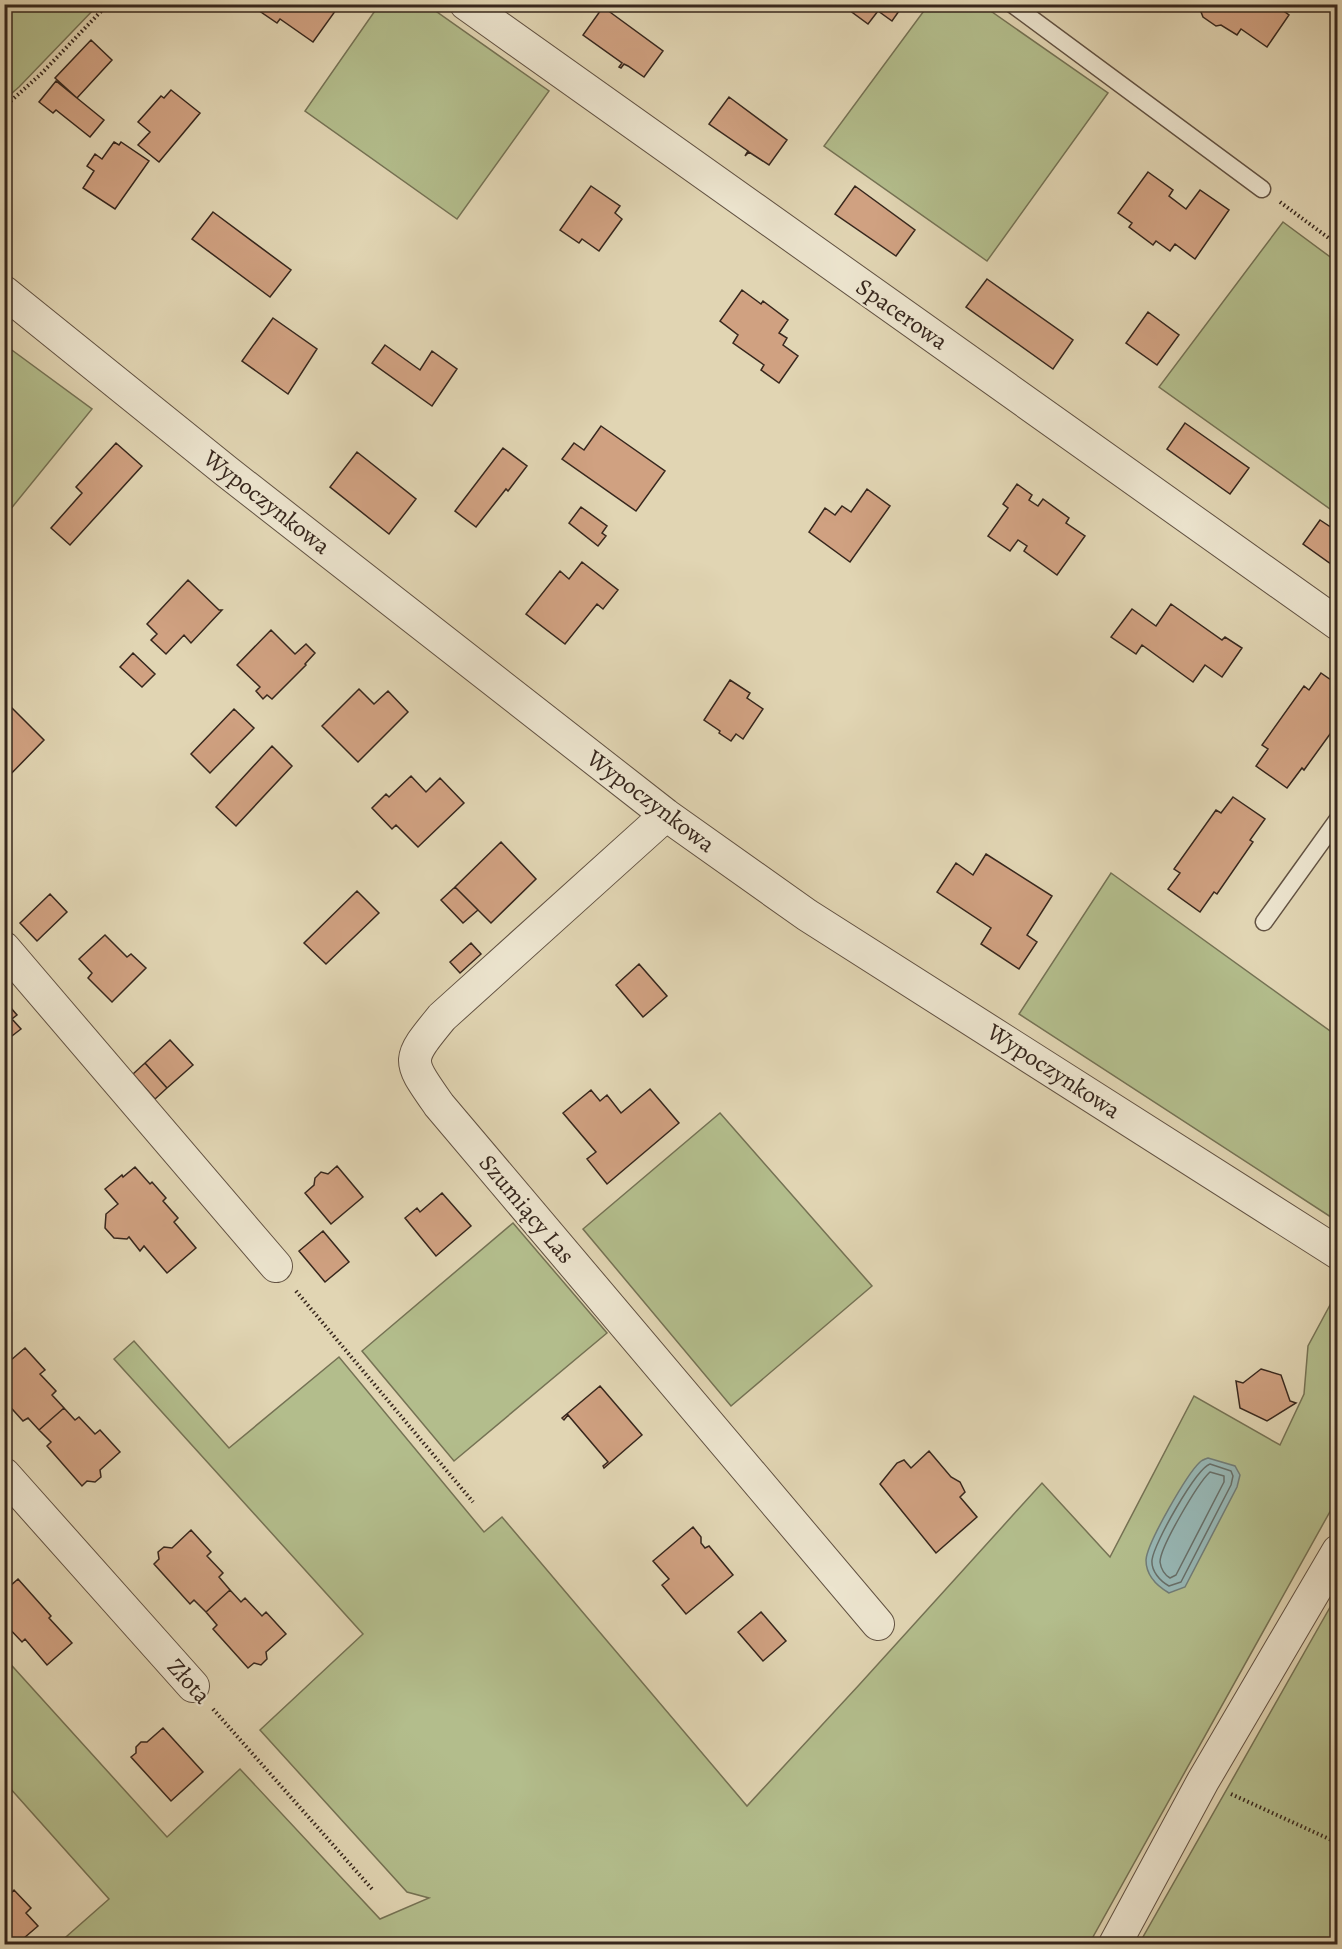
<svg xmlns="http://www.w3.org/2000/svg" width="1342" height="1949" font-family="Alegreya,serif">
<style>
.green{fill:#b3bd8c;stroke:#757254;stroke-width:1.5}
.water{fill:#97b7b5;stroke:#717d78;stroke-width:1.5}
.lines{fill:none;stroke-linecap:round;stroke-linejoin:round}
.shore{stroke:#676f69;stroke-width:1.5}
.building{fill:#d0a181;stroke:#37271d;stroke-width:1.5}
.service-casing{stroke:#625242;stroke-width:19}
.minor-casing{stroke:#625242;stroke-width:34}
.path{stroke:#37271d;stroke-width:4;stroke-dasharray:1.5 3;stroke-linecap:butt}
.service{stroke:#ece4ce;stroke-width:16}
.minor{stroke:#ece4ce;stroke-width:32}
.labels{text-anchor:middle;stroke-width:4.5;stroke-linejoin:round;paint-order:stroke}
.street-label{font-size:24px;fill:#37271d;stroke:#ece4ce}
</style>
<rect width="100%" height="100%" fill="#e1d5b3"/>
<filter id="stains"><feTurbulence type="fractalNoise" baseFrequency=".00333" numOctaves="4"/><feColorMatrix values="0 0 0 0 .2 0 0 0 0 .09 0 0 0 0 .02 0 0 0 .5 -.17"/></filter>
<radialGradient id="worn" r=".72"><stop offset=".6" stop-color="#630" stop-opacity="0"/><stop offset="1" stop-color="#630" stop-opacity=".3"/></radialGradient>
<path class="green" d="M5,4L98,5L19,87L5,99Z
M929,4L982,5L1108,93L987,261L824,146Z
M379,5H427L549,91L457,219L305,111Z
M1283,222L1337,262V514L1159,387Z
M5,345L92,409L5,516Z
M1111,873L1337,1036V1221L1019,1014Z
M720,1113L872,1286L731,1406L583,1229Z
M513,1223L607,1333L454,1461L362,1351Z
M1337,1292V1499L1089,1944H58L109,1899L9,1787L5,1790L4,1657L167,1837L240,1769L380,1919L429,1898L407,1892L260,1730L363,1634L114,1359L134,1341L229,1448L339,1357L484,1532L502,1517L747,1806L859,1685L1042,1483L1110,1557L1194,1396L1280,1445L1304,1394L1308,1346Z
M1337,1595V1944H1139Z"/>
<path class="water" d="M1208,1458L1235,1466L1240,1475L1237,1487L1185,1587L1169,1593C1157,1586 1146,1576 1146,1560C1147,1543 1187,1474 1200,1462C1202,1460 1205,1459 1208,1458Z"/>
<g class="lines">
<path class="shore" d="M1210,1464L1231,1471L1233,1476L1231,1485L1181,1582L1169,1586C1160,1581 1151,1571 1152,1560C1154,1543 1196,1469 1210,1464Z
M1210,1472L1224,1476V1482L1176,1575L1170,1578C1165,1575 1161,1569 1160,1562C1160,1547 1198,1483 1210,1472Z"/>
</g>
<path class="building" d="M262,4H328L336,10L313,42L280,19L277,23L258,10Z
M847,4H904L892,21L878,11L868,24L845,7Z
M1191,4H1274L1289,15L1267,47L1241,29L1237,35L1221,25L1216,26L1203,17L1201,12Z
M603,7L663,51L644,77L628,66L624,64L621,68L619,67L622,63L583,35Z
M91,40L112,60L77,98L55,78Z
M56,81L104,120L90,137L56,110L53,113L39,102Z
M171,90L200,113L159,162L138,145L150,132L138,122L161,96L164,98Z
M729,97L787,140L769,165L749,152L745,156L748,151L709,124Z
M114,142L119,145L121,142L149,161L115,209L83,188L94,171L87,166L95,154L102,159Z
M1148,172L1173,190L1169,196L1186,209L1200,190L1229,210L1195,259L1175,244L1170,251L1156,241L1153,245L1129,227L1132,223L1118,213Z
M591,186L620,206L615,213L622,219L599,251L582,239L579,243L560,230Z
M855,186L915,230L896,256L835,214Z
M213,212L291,270L270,297L192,239Z
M987,279L1073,340L1053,369L966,307Z
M742,290L761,304L763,301L788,320L779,333L787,338L783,345L798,356L779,383L761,370L764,365L733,343L738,335L720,321Z
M1148,312L1179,335L1157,365L1126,343Z
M273,318L317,349L288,394L242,361Z
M385,345L420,370L432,351L457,369L432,406L372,363Z
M1185,423L1249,468L1230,494L1167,449Z
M601,426L665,471L636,511L562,459L574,443L584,450Z
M116,443L142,466L70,545L51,528L82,493L76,487Z
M503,448L527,466L508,491L506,489L476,527L455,511Z
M357,452L416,499L389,534L330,487Z
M1017,484L1032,495L1029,500L1038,506L1043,499L1069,518L1066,523L1085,536L1057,575L1024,551L1027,546L1018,540L1010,551L988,536L1008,508L1003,504Z
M867,489L890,506L850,562L809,532L825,508L835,515L842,506L851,512Z
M581,507L607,526L602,533L606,536L598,546L569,523Z
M1320,520L1338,532V569L1303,544Z
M582,562L618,590L603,609L597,604L565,644L526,614L560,571L569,579Z
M188,580L219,610H222L191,643L184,635L166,654L151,640L157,634L147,624Z
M1171,604L1222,640L1225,637L1242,648L1222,677L1205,665L1193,682L1142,645L1136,654L1111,637L1132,609L1156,626Z
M271,630L295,654L306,644L315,653L305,664L306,665L272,699L267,695L263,699L256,691L260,687L237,665Z
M133,653L155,674L142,687L120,667Z
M1321,673L1338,685V723L1304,770L1302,768L1287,788L1256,766L1268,749L1262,745L1304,686L1309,690Z
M730,680L750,693L747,698L763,709L743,739L736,734L731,741L719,733L720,731L704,720Z
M359,689L374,704L388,691L408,712L358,762L322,726Z
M12,708L44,740L4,781V716Z
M234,709L254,728L210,773L191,754Z
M272,746L292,766L236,826L216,807Z
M411,776L426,792L440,778L464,803L418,847L396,825L392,829L372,808L386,794L389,797Z
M1233,797L1265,819L1250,840L1253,842L1217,894L1214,892L1200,912L1168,889L1180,873L1174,869L1216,810L1221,813Z
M501,842L536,879L491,923L455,887Z
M986,854L1052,896L1027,935L1037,942L1019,969L981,944L991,928L937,892L956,863L973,875Z
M455,887L478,910L463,923L441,900Z
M357,891L379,913L326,964L304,943Z
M50,894L67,912L37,941L20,923Z
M105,935L127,957L131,954L146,968L112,1002L88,978L92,973L79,959Z
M471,943L481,954L460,973L450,962Z
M639,964L667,996L643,1017L616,985Z
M4,1000L17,1015L4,1025Z
M12,1019L21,1029L4,1042V1025Z
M170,1040L193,1065L167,1088L145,1063Z
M145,1063L167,1088L155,1099L133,1074Z
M650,1089L679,1123L607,1184L587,1159L596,1152L563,1113L591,1090L600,1101L607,1095L621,1113Z
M337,1166L363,1197L331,1224L305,1193L314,1185L315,1178L321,1172L328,1174Z
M135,1167L150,1184L152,1182L166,1198L163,1201L178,1218L174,1222L196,1248L167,1273L144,1246L140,1251L129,1237L127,1239L114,1238L105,1228L106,1214L118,1204L105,1189L122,1175L123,1177Z
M442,1193L471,1226L436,1256L405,1218L417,1208L420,1212Z
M323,1231L349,1262L325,1282L299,1251Z
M25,1348L45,1370L40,1374L56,1391L52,1395L64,1408L39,1430L28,1418L23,1421L4,1400V1366Z
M1261,1369L1281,1375L1290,1401L1296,1403L1267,1421L1240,1408L1236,1381L1243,1383Z
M600,1386L642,1435L604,1468L603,1466L608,1462L568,1415L564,1420L562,1418Z
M64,1408L75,1420L79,1417L95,1434L100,1430L120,1452L100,1470L101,1477L95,1482L87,1481L82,1486L47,1446L51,1442L39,1430Z
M929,1451L951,1477L960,1482L965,1492L960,1497L977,1517L936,1553L880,1484L897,1463L904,1460L911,1468Z
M693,1527L701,1537V1543L705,1548L709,1546L733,1575L686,1614L662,1585L669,1579L653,1561Z
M191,1530L211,1552L207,1556L223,1573L219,1577L230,1590L206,1612L194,1600L190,1604L154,1564L159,1559L158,1552L164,1547L172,1548Z
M18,1579L51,1616L49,1618L72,1643L47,1665L25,1639L22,1642L4,1623V1586L8,1583L10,1586Z
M230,1590L241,1602L245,1598L262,1616L266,1612L286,1634L266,1652L267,1659L261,1665L254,1663L248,1668L213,1629L217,1625L206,1612Z
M761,1612L786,1641L763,1661L738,1632Z
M163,1728L203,1772L171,1801L131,1757L136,1753V1747L141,1742H147Z
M4,1888L10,1894L14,1890L31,1908L26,1913L38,1926L17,1944H4Z"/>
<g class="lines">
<g class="service-casing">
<path id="service" d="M1012,4L1262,189
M1264,922L1338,819"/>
</g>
<g class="minor-casing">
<path id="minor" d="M466,4L1338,624
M4,292L226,471L666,815L807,915L1338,1253
M666,815L442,1017C406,1061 407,1059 439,1105L878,1624
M4,948L276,1266
M4,1474L193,1686
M1115,1944L1203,1781L1338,1551"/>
</g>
<path class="path" d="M4,107L40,75L108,4
M1280,202L1338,245
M296,1291L473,1502
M213,1709L372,1889
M1231,1794L1338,1843"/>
<use href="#service" class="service"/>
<use href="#minor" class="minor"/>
</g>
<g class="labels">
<g class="street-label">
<text transform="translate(902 314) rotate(35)" y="8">Spacerowa</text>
<text transform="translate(267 502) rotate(38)" y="8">Wypoczynkowa</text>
<text transform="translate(651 801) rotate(37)" y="8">Wypoczynkowa</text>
<text transform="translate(1054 1071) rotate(33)" y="8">Wypoczynkowa</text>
<text transform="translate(527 1209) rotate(50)" y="8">Szumiący Las</text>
<text transform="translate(189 1681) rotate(48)" y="8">Złota</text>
</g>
</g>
<rect width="1342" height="1949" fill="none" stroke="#e1d5b3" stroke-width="24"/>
<rect x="6" y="6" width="1330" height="1937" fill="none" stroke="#37271d" stroke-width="3"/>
<rect x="12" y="12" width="1318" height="1925" fill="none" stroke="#37271d" stroke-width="1.5"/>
<rect width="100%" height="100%" filter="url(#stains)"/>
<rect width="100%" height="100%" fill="url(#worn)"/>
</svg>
